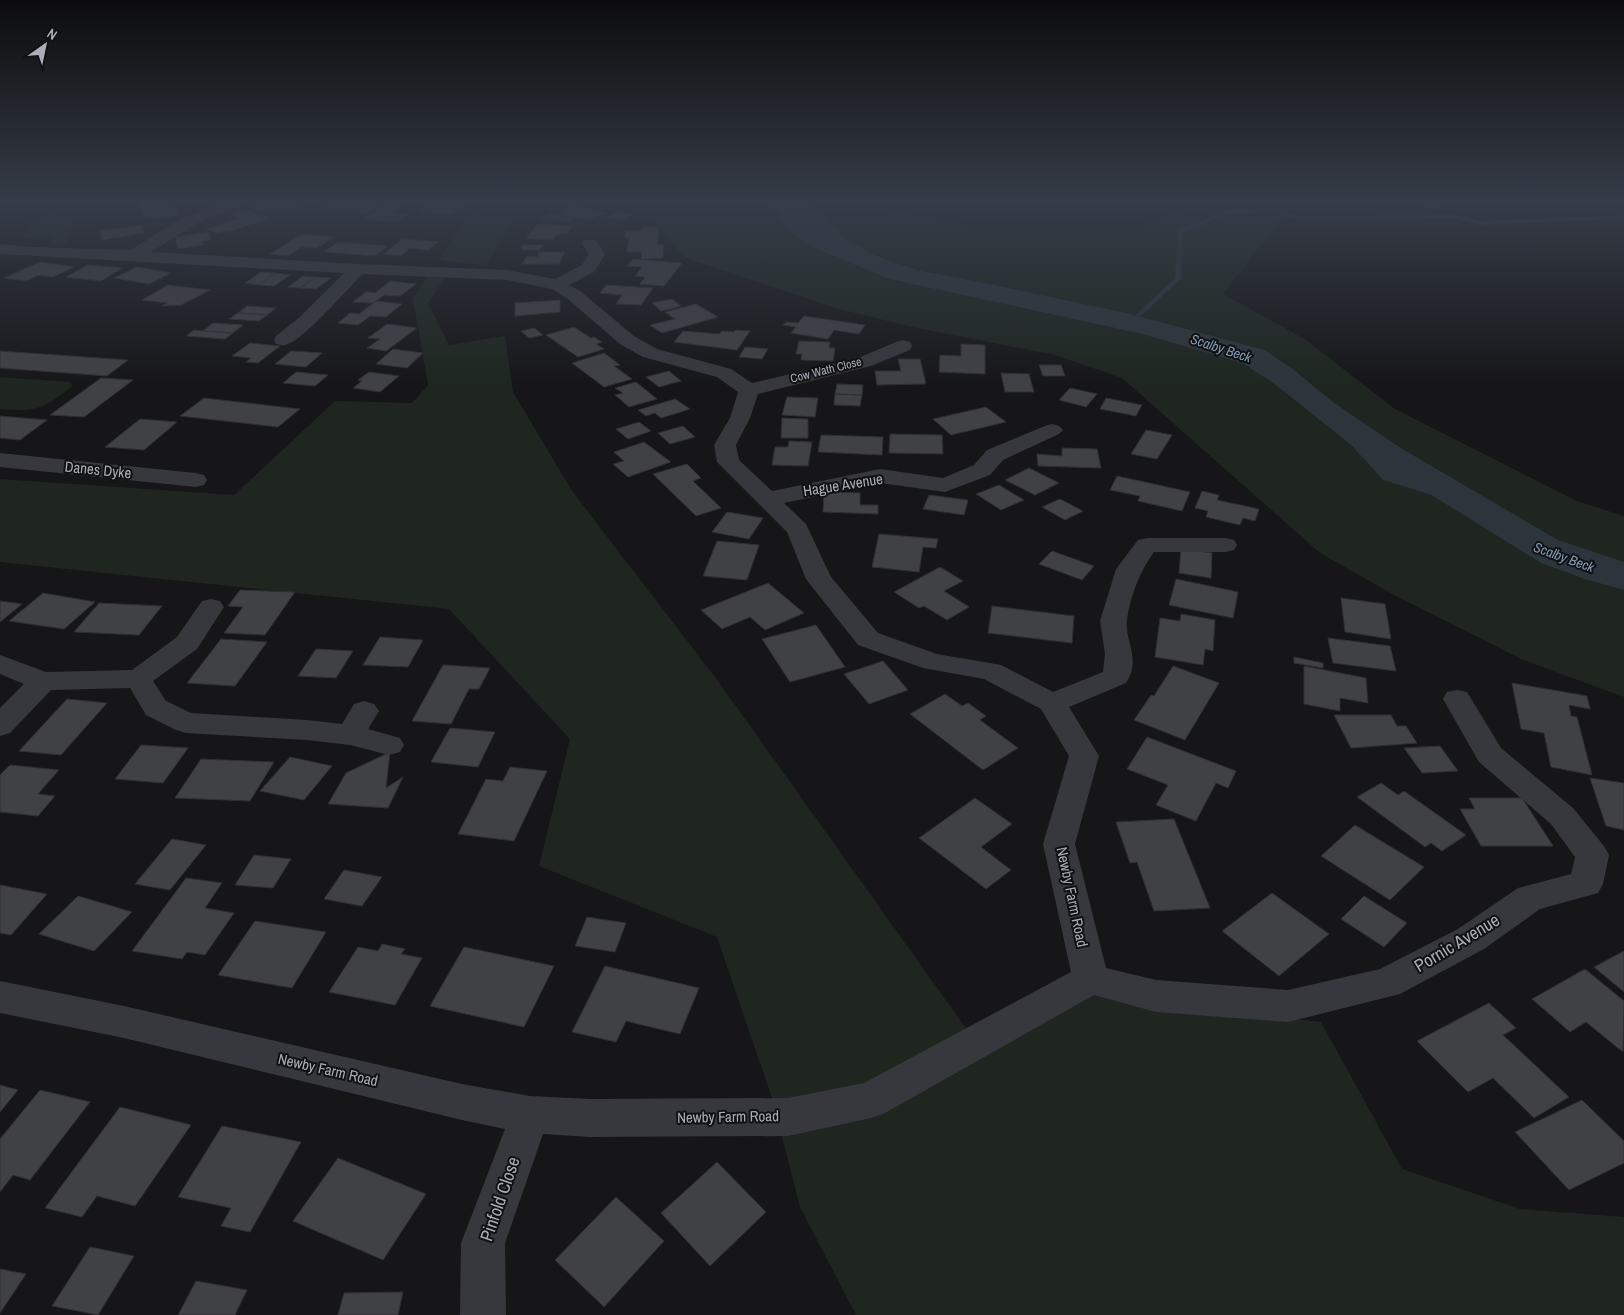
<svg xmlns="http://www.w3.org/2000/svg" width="1624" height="1315" font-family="'Archivo Narrow',sans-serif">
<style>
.green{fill:#1e261f}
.water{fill:#2c353c}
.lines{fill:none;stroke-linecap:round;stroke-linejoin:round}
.stream{fill:#2c353c;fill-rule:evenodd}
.building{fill:#404145;stroke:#303034}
.minor{fill:#37383d;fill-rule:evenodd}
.labels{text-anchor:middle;stroke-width:4;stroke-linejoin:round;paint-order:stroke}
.far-street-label{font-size:12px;fill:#a8adb8;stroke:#111113}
.far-water-label{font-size:14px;font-style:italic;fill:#7f9bb3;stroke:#111113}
.street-label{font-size:15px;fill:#a8adb8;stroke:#111113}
.near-street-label{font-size:18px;fill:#a8adb8;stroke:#111113}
</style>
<rect width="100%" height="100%" fill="#161618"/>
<path class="green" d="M67,203H96L74,209V220L67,244L47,246L53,238L40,237L19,238L30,229V223Z
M477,203H524L486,266L439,260Z
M596,203H764L775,208L794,235L817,249L889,279L1142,334L1242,363L1273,383L1351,445L1383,480L1431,495L1541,563L1587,580L1624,590V697L1523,660L1396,596L1320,553L1122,378L1055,355L912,327L839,309L685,258L652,218L624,207Z
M806,203H864L974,227L1130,231L1191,203H1305L1291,207L1223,294L1306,340L1395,409L1577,501L1624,516V562L1558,540L1401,448L1333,402L1294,370L1265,350L1131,314L990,284L917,270L879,257L843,238L821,212Z
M428,276H446L428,303L449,345L505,336L513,392L572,491L718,681L970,1034L869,1087L774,1104L717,937L539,866L570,739L449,609L0,562V479L234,495L335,401L412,403L428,385L413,299Z
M0,377L70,382L73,386C42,409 39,412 0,409Z
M1092,988L1156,1004L1321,1022L1402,1169L1520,1209L1624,1217V1315H856L800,1207L779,1125Z"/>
<path class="water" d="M764,203H806L821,212L844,238L879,257L917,270L990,284L1131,314L1265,350L1294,370L1333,402L1401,448L1558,540L1624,562V590L1587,580L1541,563L1431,495L1383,480L1351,445L1273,383L1242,363L1142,334L889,279L817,249L794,235L775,209Z"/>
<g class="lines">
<path class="stream" d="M1273,208L1300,216L1457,215L1480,221L1624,215V219L1480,225L1457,219L1300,220L1273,212L1229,214L1183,232L1181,279L1132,324H1128V322L1175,278L1178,230L1228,210Z"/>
</g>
<path class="building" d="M138,203H167L169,207L141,211Z
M267,203H298H295L302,206L290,209L283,207L266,213L249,208Z
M330,203H356L380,205L367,213L319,210Z
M431,203H466L452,214L419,212Z
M385,205L400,206L390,213L409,214L397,222L363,219Z
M573,205L605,213L588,220L577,218L568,222L541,218L551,214L556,215L564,212L560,211Z
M175,207L179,215L153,219L152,217L144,218L141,212Z
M244,209L271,218L228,232L225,231L217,233L206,229L241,218L229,214Z
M619,211L634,214L622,220L607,217Z
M538,224L573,226L566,234H557L552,240L526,238Z
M141,225L144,233L102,240L100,231Z
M642,227H659L657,245L663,244V258L641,259L642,252H627L629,238H625L626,231H641Z
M208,232L211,240L202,241L203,245L178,249L175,237Z
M302,234L334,237L317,248L302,247L288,256L270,254Z
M403,239L439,242L428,250L410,248L401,256L383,254Z
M338,242L388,246L375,256L324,252Z
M523,245H543L540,250H521Z
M539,252H565L559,264H522L527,256L537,257Z
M633,259L682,263L664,286L640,284L645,277L635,276L642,267L627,266Z
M40,262L74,267L53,277L38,275L26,281L4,278Z
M88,265L122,268L101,281L66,277Z
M137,267L171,273L149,284L114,278Z
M261,272L275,273L259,285L245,283Z
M275,273L290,275L274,286L259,285Z
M303,276L315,277L300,288L288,287Z
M315,277L331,278L316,289L300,288Z
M390,281L416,284L400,296L384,295L373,303L353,302L366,292L375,293Z
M168,285L210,290L181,305L162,306L167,303L142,300Z
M606,285L653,288L641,305L616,304L622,295L600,293Z
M672,299L681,306L661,311L652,303Z
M560,300V312L515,316V303Z
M376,301L402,304L386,317L370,316L358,325L338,323L350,313L359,314Z
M696,304L718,317L662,333L650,325L675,319L665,312Z
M247,306L276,308L267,315L238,313Z
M238,313L267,315L259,321L229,319Z
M804,316L865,325L859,334L834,330L828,339L791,333L796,327L783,325L786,322L798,323Z
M213,323L243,325L233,333L203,331Z
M387,324L417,328L386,351L367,348L380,339L368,338Z
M574,327L591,338L594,337L602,342L596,344L604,349L578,357L546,335Z
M534,328L543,335L529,338L521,331Z
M194,330L203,331L233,333L225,339L186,336Z
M736,330L750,331L737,350L674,342L683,331L719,334L722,331L734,332Z
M799,341L830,342L829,348H835L833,361L801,360L802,354H796Z
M250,343L280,346L258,363L246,362L251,358L232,356Z
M961,344L985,345V374L939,372L940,355L961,356Z
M745,347L768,349L762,359L739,357Z
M393,349L423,353L407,368L376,364Z
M0,351L128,360L107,376L0,368Z
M291,351L322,353L306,367L275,364Z
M604,353L620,365L614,366L632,379L604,387L572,363Z
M898,359H920L926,384L877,385L875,371H901Z
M1039,365H1061L1065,376H1043Z
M669,371L681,381L659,387L646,377Z
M296,372L328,375L315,386L283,383Z
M369,372L399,376L380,392L353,388L362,381L358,380Z
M1001,373L1029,374L1034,392H1005Z
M101,378L133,380L84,417L50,415Z
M636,382L657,399L629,407L615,395L623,393L615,388Z
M837,384L863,385L862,395L835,394Z
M1070,388L1097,394L1086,407L1059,400Z
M835,394L862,395L860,406L834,405Z
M787,397L818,398L815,417L782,415Z
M204,398L300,409L278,427L180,416Z
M1106,398L1142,405L1136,416L1100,409Z
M675,399L690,409L661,418L655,413L646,416L638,410Z
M986,407L1006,422L951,435L933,419Z
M0,416L47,420L20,440L0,438Z
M782,418L808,419V438H781Z
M140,419L177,422L144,450L105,447Z
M639,422L651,431L628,439L616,429Z
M683,426L695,437L670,444L658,433Z
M1146,430L1172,435L1157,459L1131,454Z
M890,434L942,435L943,454L889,453Z
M821,435L883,437L882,455L818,452Z
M789,441L812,442L808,466L772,465L775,447H788Z
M644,442L671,462L628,477L613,464L624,461L614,452Z
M1062,448L1097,449L1101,468L1038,466L1037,454L1062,456Z
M687,464L701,478L693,481L721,508L696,516L653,474Z
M1029,468L1059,483L1035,495L1005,480Z
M1117,476L1190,492L1182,511L1138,501L1140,496L1110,490Z
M999,485L1024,500L1001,510L976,494Z
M1202,491L1219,495L1217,500L1259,509L1255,521L1243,518L1240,525L1206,517L1208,511L1195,508Z
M824,492L860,493V505H878V514L823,512Z
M929,495L968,500L964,515L923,509Z
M1060,499L1083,511L1065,520L1042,507Z
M727,512L763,518L749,539L712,532Z
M879,534L938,539L936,548L923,547L919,572L872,567Z
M717,541L759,545L747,580L703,576Z
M1181,549L1212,553L1211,578L1179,573Z
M1052,551L1094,566L1082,580L1039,564Z
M940,567L963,581L944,591L969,607L947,620L924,606L919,608L894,592Z
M1176,579L1238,592L1233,618L1169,605Z
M768,583L804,613L765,630L750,617L722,629L701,610Z
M240,590L295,592L265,635L224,633L243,607L228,606Z
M43,593L95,602L64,629L9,621Z
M1341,598L1385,604L1391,639L1345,632Z
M0,601L22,604L0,622Z
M99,603L162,606L139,635L74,632Z
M992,606L1074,616L1072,643L988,633Z
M1181,614L1215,620L1213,651L1205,649L1203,665L1155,657L1160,618L1180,621Z
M816,625L845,667L790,682L762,639Z
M380,637L423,640L408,667L363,665Z
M1328,638L1390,646L1396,671L1333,663Z
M221,639L267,642L235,686L187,683Z
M316,649L353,651L336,678L298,676Z
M1294,657L1323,663V668L1294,663Z
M883,661L908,690L869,704L844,674Z
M443,665L490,668L479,689H469L451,724L412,721Z
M1173,666L1219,683L1185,740L1134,720L1151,695L1154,696Z
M1304,666L1366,678L1368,703L1340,698V711L1304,704Z
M1512,683L1587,696L1590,709L1569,705L1571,716L1577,717L1592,775L1551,767L1544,733L1521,729Z
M945,694L962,706L968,703L986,716L980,720L1018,748L983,770L910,714Z
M67,699L107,703L61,755L19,751Z
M1334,715H1391L1397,726H1406L1417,743L1351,748Z
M450,728L495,732L478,767L431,762Z
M1147,737L1236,771L1228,788L1216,783L1196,821L1156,805L1168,785L1127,769Z
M141,745L188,748L163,783L115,779Z
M1440,746L1458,771L1422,773L1404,748Z
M390,752L386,788L403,777L388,808L328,804L346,773Z
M290,757L332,766L304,800L260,791Z
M201,759L274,762L250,801L175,798Z
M10,765L59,770L38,794L55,796L38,816L0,812V775Z
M510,767L547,771L514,841L458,834L486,779L503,781Z
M1590,778L1624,783V830L1606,826Z
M1381,783L1398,795L1404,791L1466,835L1442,851L1431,843L1425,847L1357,797Z
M975,798L1012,824L981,847L1011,870L986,889L919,838Z
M1469,798H1522L1553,846H1481L1460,809H1475Z
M1174,819L1210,908L1154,911L1137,862L1130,863L1116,822Z
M1355,825L1424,867L1390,900L1321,856Z
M172,839L206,845L170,890L135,884Z
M254,855L291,859L273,888L235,885Z
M344,870L382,877L362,906L324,899Z
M186,878L222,883L205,908L234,913L205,955L187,952L182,959L132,951Z
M0,885L47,894L11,935L0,933Z
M1272,893L1329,934L1279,976L1222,931Z
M78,896L132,912L94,951L39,934Z
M1364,896L1407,923L1384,947L1341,919Z
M587,917L626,923L615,952L575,946Z
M255,921L326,932L292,988L218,975Z
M382,944L405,949L401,954L422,958L395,1005L329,992L358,947L378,951Z
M464,947L554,966L524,1027L430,1006Z
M1624,951V992L1594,967Z
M605,966L699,988L680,1034L626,1021L616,1042L572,1032Z
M1585,969L1624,1001L1623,1052L1586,1022L1570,1032L1532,999Z
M1489,1003L1516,1028L1503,1035L1569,1097L1534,1118L1493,1078L1468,1092L1417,1041Z
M0,1085L18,1090L0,1112Z
M40,1090L90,1102L30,1180L13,1175L0,1192V1139Z
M1582,1100L1624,1141V1163L1569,1190L1515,1132Z
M120,1107L191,1125L135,1206L97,1196L82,1217L45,1208Z
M222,1126L301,1142L250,1232L221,1226L231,1208L178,1197Z
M338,1158L426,1194L383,1260L293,1221Z
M717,1162L766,1212L710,1266L661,1213Z
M616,1197L664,1241L604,1307L555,1260Z
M90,1247L134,1256L98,1315L52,1306Z
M0,1269L26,1274L0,1313Z
M196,1281L247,1290L235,1315H178Z
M403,1292L398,1315H338L344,1293Z"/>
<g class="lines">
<path class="minor" d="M221,203H243L241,206L201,221L151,252L358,264L507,270L555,279L582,265L589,254L582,243L584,240H596L605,254L594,272L569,285L580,291L634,336L657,349L731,369L752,383L858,358L896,342L903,340L910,342L912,346L910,350L871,366L758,394L750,418L736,445L739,460L772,491L880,469L943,478L974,465L987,450L1045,426L1052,424L1059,426L1063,430L1059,434L1003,460L990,475L945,492L880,483L784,503L806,524L831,577L878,633L937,654L1001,665L1053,692L1103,672L1105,654L1100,621L1116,569L1138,540L1147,538H1225L1234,540L1237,545L1234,550L1225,552H1154C1140,571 1130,596 1127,620C1124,640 1142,659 1126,683L1069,707L1099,756L1075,844L1106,968L1156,980L1288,990L1380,969L1458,929L1518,888L1571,874L1575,857L1551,824L1479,762L1443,699L1447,692L1457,690L1467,692L1501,748L1573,808L1604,846L1609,855L1603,884L1598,893L1540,909L1484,949L1400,994L1288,1022L1156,1012L1094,995L885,1113L871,1118L788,1136L590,1137L543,1134L505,1243L506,1315H460L461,1243L505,1129L462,1120L124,1038L0,1013V981L124,1006L462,1084L530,1096L590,1099L788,1098L864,1083L1071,972L1043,844L1069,756L1041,709L984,679L923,668L858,645L806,579L787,532L717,462L714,445L730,418L738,392L717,377L643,357L620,344L568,299L552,289L507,280L362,274C347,290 305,338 288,344C284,346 281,345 276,344L274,340L276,336L300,317L344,273L0,254V244L31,247L131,250L177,221Z
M1424,203H1439L1440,204L1438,207C1432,209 1427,208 1424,203Z
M0,453L196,473L204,475L207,480L204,485L196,487L0,467Z
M211,599L220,601L224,607L197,649L153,681L166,701L191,713L307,720L342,724L354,704L364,701L374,704L379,711L368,729L400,738L404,745L400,752L389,755L350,745L307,740L186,733L176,730L146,715L130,688L51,690L10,733L0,736V708L24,684L0,674V655L46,672L132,670L177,637L202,601Z"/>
</g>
<linearGradient id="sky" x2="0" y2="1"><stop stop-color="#0c0c0d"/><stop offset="0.52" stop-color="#363c48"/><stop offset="1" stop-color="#363c48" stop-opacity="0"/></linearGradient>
<rect width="1624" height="387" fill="url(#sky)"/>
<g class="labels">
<g class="far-street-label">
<text transform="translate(826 370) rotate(-14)" y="4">Cow Wath Close</text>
</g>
<g class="far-water-label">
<text transform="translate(1221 348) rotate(18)" y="5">Scalby Beck</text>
<text transform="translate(1564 557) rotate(20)" y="5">Scalby Beck</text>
</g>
<g class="street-label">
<text transform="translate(98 470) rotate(6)" y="5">Danes Dyke</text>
<text transform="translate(843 485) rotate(-9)" y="5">Hague Avenue</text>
<text transform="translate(1072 897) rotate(78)" y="5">Newby Farm Road</text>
<text transform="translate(328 1070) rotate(13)" y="5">Newby Farm Road</text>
<text transform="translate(728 1117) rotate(-1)" y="5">Newby Farm Road</text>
</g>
<g class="near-street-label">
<text transform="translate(1457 943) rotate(-31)" y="6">Pornic Avenue</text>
<text transform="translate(500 1199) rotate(-71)" y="6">Pinfold Close</text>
</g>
</g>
<g transform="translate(45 45) rotate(33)" stroke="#111113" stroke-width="4" paint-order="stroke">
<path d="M0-4L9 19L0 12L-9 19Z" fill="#a8adb8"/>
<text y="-8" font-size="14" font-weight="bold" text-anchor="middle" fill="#a8adb8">N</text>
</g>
</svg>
